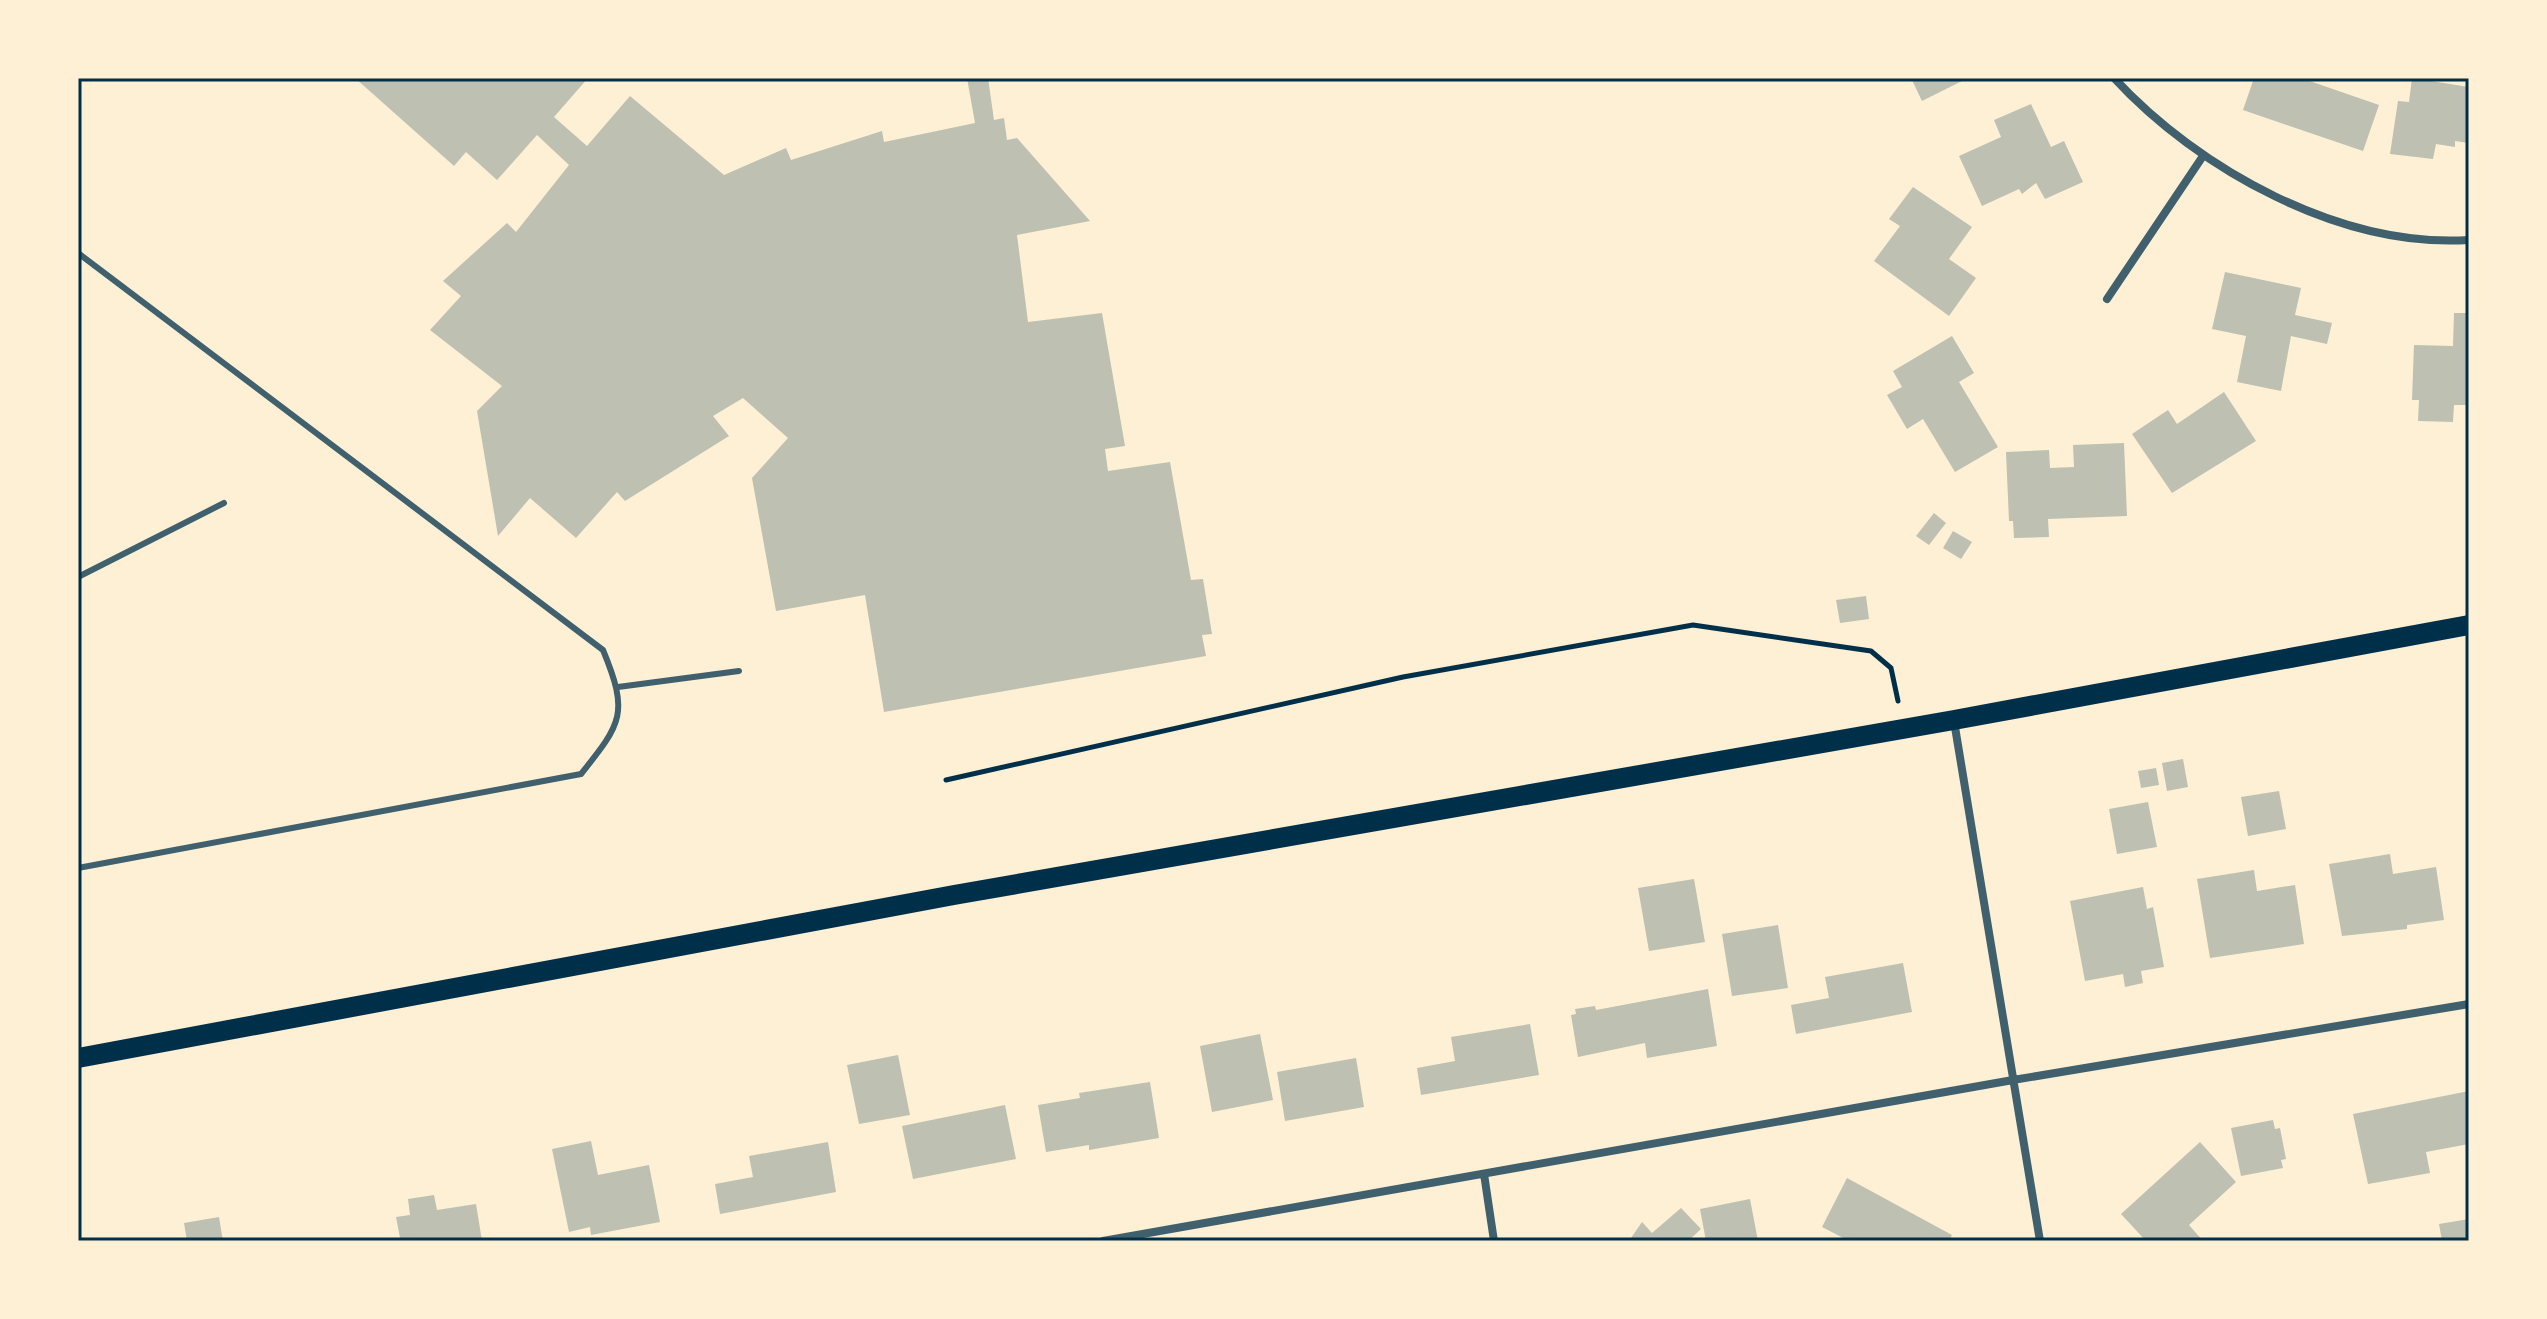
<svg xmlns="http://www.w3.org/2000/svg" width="2547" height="1319" font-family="'Archivo Narrow',sans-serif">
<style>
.building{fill:#bec0b2}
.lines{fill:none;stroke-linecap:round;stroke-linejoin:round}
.path{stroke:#003049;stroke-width:5}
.service{stroke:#3f606c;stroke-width:6}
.minor{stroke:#3f606c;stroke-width:8}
.primary{stroke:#003049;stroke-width:20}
.neatline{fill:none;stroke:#003049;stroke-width:3}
</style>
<rect width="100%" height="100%" fill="#fdf0d5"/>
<path class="building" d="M355,78H588L554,117L587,146L630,96L724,175L786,148L791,160L882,131L884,142L975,123L967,78H988L994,120L1004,118L1007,140L1017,138L1090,221L1017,235L1028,322L1102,313L1125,446L1105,449L1108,471L1170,462L1191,580L1203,579L1212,634L1202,635L1206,656L884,712L865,595L776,611L752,478L788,438L743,398L713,416L729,436L625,501L617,492L576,538L530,498L498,536L477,411L502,386L430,330L461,296L443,281L507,223L516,232L569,165L537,135L497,180L466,152L454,166Z
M1911,78H1963L1964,80L1922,101Z
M2254,78H2301L2379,105L2363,151L2243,110Z
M2412,78L2469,87V143L2455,141V147L2436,144L2433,159L2390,154L2398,101L2409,102Z
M2031,104L2051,147L2064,141L2083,182L2045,199L2036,183L2022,194L2019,189L1982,206L1959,156L2001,137L1994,120Z
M1913,187L1972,227L1949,259L1976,278L1949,316L1874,261L1900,226L1889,219Z
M2225,272L2301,288L2295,315L2332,323L2327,344L2291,336L2281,391L2237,382L2246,336L2212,329Z
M2454,313H2469V405H2454L2453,422L2418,421L2419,400H2412L2414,345L2453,346Z
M1952,336L1974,373L1959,382L1998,447L1955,472L1923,419L1907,429L1887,395L1902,387L1893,371Z
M2224,392L2256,441L2172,493L2132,434L2168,410L2177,424Z
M2124,443L2127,516L2048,519L2049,537L2014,538L2013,521H2009L2006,452L2049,450L2050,468L2074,467L2073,445Z
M1934,513L1946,523L1929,545L1916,536Z
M1953,531L1972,542L1961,559L1943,548Z
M1866,596L1869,619L1840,623L1836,600Z
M2183,759L2188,787L2167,791L2162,763Z
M2156,768L2159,785L2141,788L2138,771Z
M2279,791L2286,829L2248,836L2241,797Z
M2148,802L2157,847L2117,854L2109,809Z
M2390,854L2393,874L2436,867L2444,920L2407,925V929L2342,936L2329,864Z
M2254,870L2257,891L2295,885L2304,944L2210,958L2197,879Z
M1694,879L1705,942L1649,951L1638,888Z
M2143,887L2147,909L2153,907L2164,967L2141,971L2143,983L2125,987L2123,974L2085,981L2070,901Z
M1778,925L1788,988L1732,996L1722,934Z
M1903,963L1912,1012L1796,1034L1791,1005L1829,998L1825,977Z
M1708,989L1717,1046L1647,1058L1645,1043L1578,1057L1571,1015L1576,1014L1575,1009L1595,1006L1596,1010Z
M1530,1024L1539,1075L1421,1095L1417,1068L1455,1061L1451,1037Z
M1260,1034L1273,1100L1212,1112L1200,1046Z
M898,1055L910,1115L859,1124L847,1065Z
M1356,1058L1364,1107L1285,1121L1277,1072Z
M1150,1082L1159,1138L1089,1150V1145L1046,1152L1038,1105L1080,1098L1079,1093Z
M2469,1091V1144L2426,1152L2430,1173L2368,1184L2353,1114Z
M1005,1105L1016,1159L913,1179L902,1126Z
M2273,1120L2275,1129L2280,1128L2286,1159L2281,1160L2283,1168L2241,1176L2231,1128Z
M591,1141L598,1175L649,1165L660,1222L591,1235L590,1227L569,1232L552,1149Z
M828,1142L836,1192L720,1214L715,1184L753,1177L749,1156Z
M2200,1142L2236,1182L2189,1225L2203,1241H2146L2121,1214Z
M1847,1178L1952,1235L1949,1241H1849L1822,1227Z
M434,1195L437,1210L476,1204L482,1241H394L400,1238L396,1217L410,1215L408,1199Z
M1750,1199L1758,1241H1706L1700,1209Z
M1681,1208L1701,1229L1688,1241H1629L1642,1222L1652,1233Z
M219,1217L223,1241H187L184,1223Z
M2469,1219V1241H2442L2439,1224Z"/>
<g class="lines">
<path class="path" d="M946,780L1403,677L1693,625L1871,651L1891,668L1898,701"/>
<path class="service" d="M78,253L603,650C629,713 622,723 581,774L78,868
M78,577L224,503
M618,687L739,671"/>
<path class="minor" d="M2114,78C2199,170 2341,248 2469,240
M2107,299L2203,156
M1954,721L2040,1241
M1484,1174L1494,1241
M1103,1241L2013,1080L2469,1004"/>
<path class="primary" d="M78,1058L954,895L1954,720L2469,625"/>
</g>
<rect width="2547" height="1319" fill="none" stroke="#fdf0d5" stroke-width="160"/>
<rect x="80" y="80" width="2387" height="1159" class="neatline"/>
</svg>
